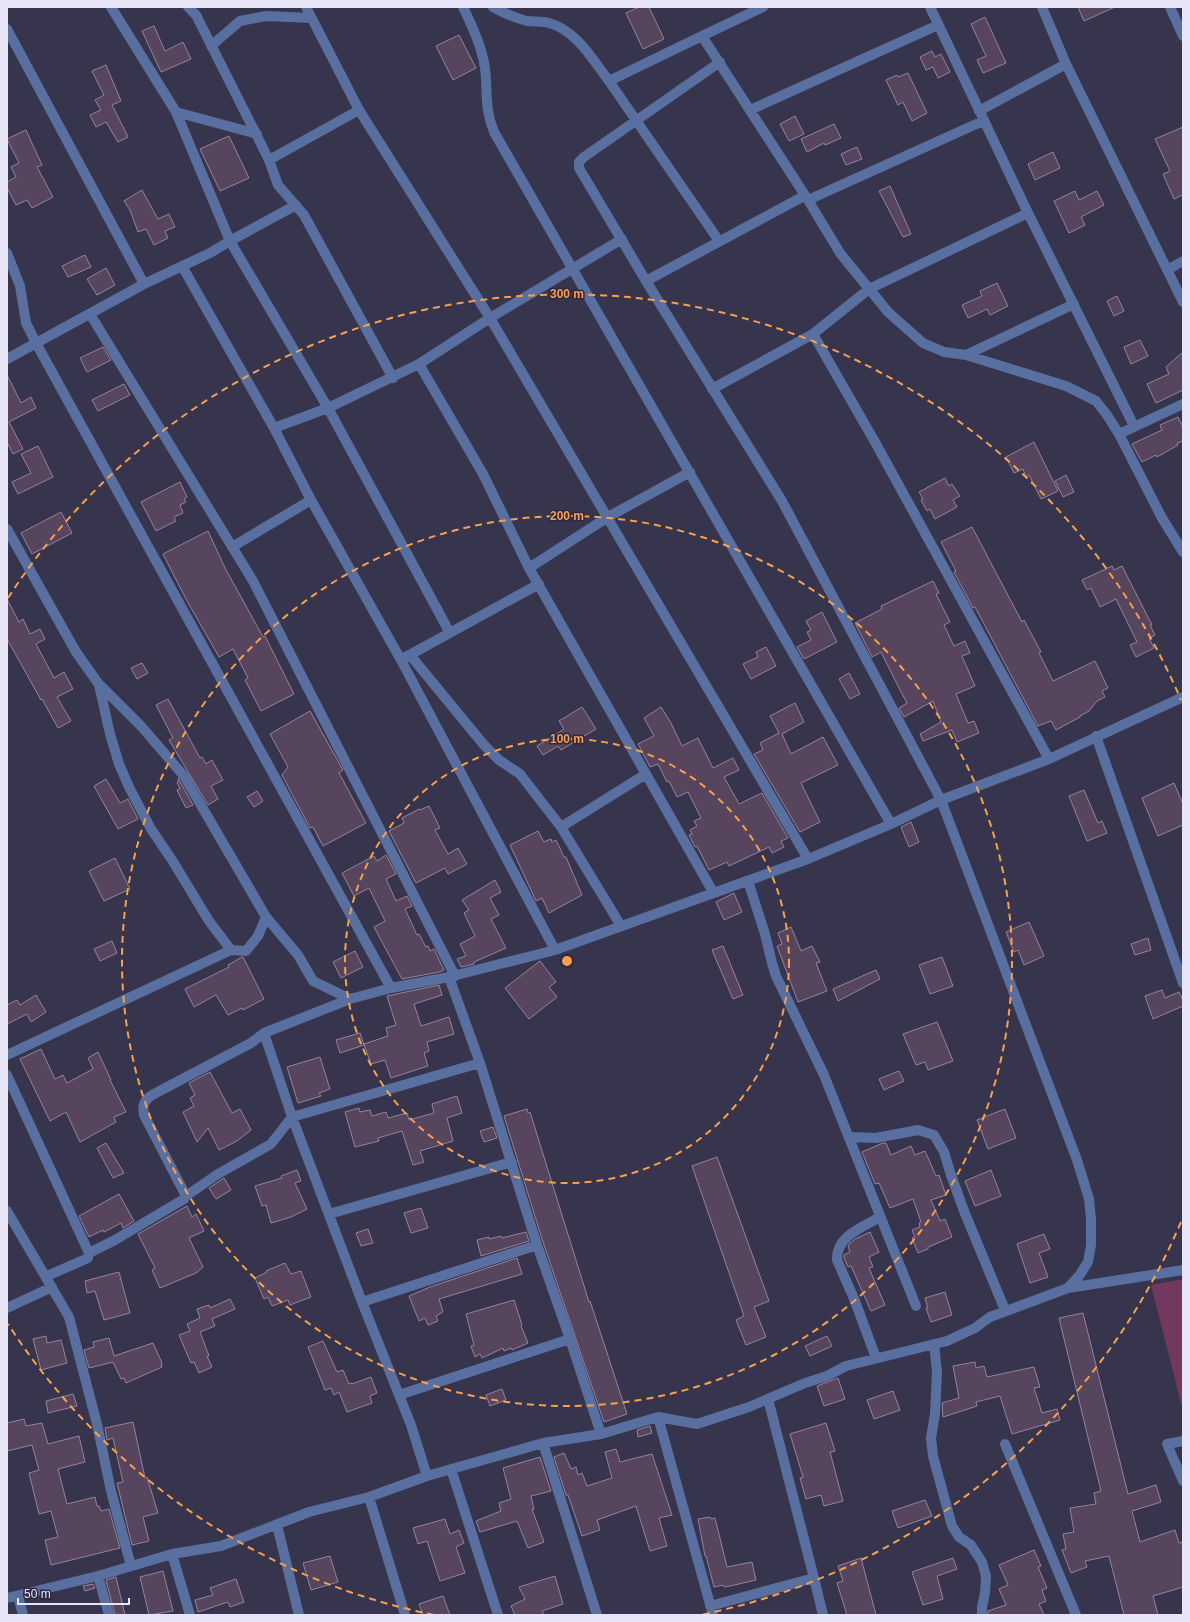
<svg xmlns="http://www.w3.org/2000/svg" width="1190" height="1622" font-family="Arial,sans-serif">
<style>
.green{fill:#72385d}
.building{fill:#56455d;stroke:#96839e}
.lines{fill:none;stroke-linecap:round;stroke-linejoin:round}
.street{stroke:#596f9f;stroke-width:10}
.ring{fill:none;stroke:#f8a04b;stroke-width:2;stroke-dasharray:7 5}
.centre{fill:#f8a04b;stroke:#2d2942;stroke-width:2}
.ring-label{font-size:12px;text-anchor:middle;font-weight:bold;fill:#f8a04b;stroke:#2d2942;stroke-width:3;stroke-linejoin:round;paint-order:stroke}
</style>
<rect width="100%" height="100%" fill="#37344d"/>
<path class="green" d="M1183,1279V1411L1151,1285Z"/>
<path class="building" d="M639,7H649L664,39L643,49L626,13Z
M1078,7H1115L1084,21Z
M985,17L1006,63L983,73L977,60L986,56L971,24Z
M154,26L165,51L183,42L191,59L161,72L142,31Z
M459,35L476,68L453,80L436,46Z
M932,51L935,57L941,54L950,72L938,78L933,67L926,70L920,57Z
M106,65L121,101L112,105L128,137L118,142L106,122L96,127L90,115L101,110L95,100L104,95L92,71Z
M908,73L927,113L912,121L903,102L898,105L886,80L897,75L898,77Z
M795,116L804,134L789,141L780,124Z
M834,124L841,138L825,145L824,143L807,152L801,139Z
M1183,127V197L1182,195L1174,199L1163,174L1170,171L1155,139Z
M26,130L42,165L37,167L53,197L32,208L27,200L16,205L7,188V182L16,177L11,167L19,163L7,139Z
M229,136L249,178L220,191L200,149Z
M857,147L862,159L846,165L841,154Z
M1053,152L1060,168L1035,180L1028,164Z
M890,186L911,234L903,237L879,191Z
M142,190L158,219L169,214L175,227L165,231L168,238L154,245L146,229L138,232L130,210L124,201Z
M1075,191L1079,200L1097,191L1104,205L1081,217L1085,225L1069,233L1054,201Z
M85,255L91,267L68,277L62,266Z
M106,268L115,285L97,295L87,279Z
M997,283L1008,306L990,315L987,309L968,318L962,305L982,296L980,291Z
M1117,296L1124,311L1114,316L1107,301Z
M1140,340L1148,356L1131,364L1124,347Z
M103,347L111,360L87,372L80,358Z
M1183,352V390L1156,403L1147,384L1169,374L1166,367Z
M7,375L21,403L31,397L36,408L9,422L23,449L13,454L7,442Z
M124,384L130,395L98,411L92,400Z
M1178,417L1183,427V441L1177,443L1178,445L1157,457L1156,455L1142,462L1132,444L1162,430L1160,425Z
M1034,442L1058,491L1041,499L1029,475L1026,477L1023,469L1014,473L1006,457Z
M38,446L53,477L18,494L12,482L31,473L21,454Z
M1066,475L1074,492L1063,497L1055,481Z
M945,478L949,486L952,484L960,496L953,500L957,507L935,519L930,509L927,511L921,500L923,499L919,492Z
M180,482L187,497L184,499L186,502L180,505L183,513L174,517L176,521L156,531L141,502Z
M61,512L72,533L32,554L21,533Z
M972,527L1022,622L1024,620L1041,652L1039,653L1053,681L1095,661L1108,688L1102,691L1105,697L1097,701L1089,711L1080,716V717L1056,730L1051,721L1038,726L975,607L973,608L954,572L956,571L941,542Z
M208,531L225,568L263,637L265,636L294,694L261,711L245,680L248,678L233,649L219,657L186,599L163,554Z
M1112,566L1114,570L1122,566L1152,625H1150L1155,635L1149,638L1154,648L1136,657L1130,645L1137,642L1116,599L1100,607L1091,588L1087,590L1082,580Z
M933,581L939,593L936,594L950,622L944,625L954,646L965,641L970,653L962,656L975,686L956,694L968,723L974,721L979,733L957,742L952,730L923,741L920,734L941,722L933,701L904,717L899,708L907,703L901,692L881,652L872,657L855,623L882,609L881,606Z
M7,599L19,622L23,619L30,634L40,629L45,639L36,644L54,678L64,672L73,689L57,697L71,721L58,728L42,699L41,700L7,639Z
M822,612L837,642L804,659L797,647L811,640L807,632L811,630L806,621Z
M766,647L776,666L751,679L743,664L758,657L756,652Z
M142,663L148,673L137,679L131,668Z
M849,673L860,694L850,699L839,679Z
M168,699L200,758L202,757L206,764L212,760L223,780L211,786L218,799L208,805L169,740L173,738L156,705Z
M795,703L804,722L782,734L791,754L823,737L838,765L801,783L820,822L800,832L754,754L763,750L760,743L779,733L770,716Z
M582,707L596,729L561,750L558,746L543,755L537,746L564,729L559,721Z
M661,707L671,723L682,746L698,738L713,768L733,758L739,770L724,777L739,804L762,793L788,838L781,841L784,847L772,853L769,847L729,866L727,862L709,870L697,846L695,847L689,835L692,834L690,830L697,826L694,821L701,818L688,792L677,797L669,781L667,782L658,764L650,767L638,744L654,736L644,718Z
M310,711L343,770L339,773L366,823L323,846L313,827L310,828L282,775L288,767L270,734Z
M178,778L193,805L186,808L177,790L180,789L177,782L179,781Z
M106,779L120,803L128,799L138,819L118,829L94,786Z
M1174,783L1183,804V825L1158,836L1142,798Z
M1084,790L1098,823L1102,821L1107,833L1087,841L1069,796Z
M257,791L263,801L254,807L247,797Z
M429,806L440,828L435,830L448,854L458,848L467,864L448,874L445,868L416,883L389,831L404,823L402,818L419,809L420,810Z
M911,822L919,842L909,847L901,827Z
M538,831L544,842L551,839L552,842L556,840L564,857H566L582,895L549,913L542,898L536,901L510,845Z
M386,855L396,874L386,879L396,901L407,896L412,906L405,909L417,935L419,934L426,947L428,946L430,951L434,949L444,970L439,972L402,979L374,927L385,921L369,888L354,896L342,873L374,856L377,861Z
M115,858L130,889L104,901L89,871Z
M495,880L501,892L490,898L499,915L491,919L506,948L474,962V964L461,967L457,959L466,956L460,944L475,936L464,913L469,910L462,900Z
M734,893L742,912L724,920L716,902Z
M1029,922L1044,956L1024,965L1018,950L1014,952L1006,932Z
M791,927L801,951L812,946L820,962L816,963L827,991L798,1002L777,946L782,944L778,933Z
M1148,938L1151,950L1135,955L1131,944Z
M112,941L117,953L100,961L94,949Z
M723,946L743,995L733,999L712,950Z
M355,951L363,967L341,978L333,962Z
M242,957H243L264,999L243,1010L242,1008L228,1015L216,995L194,1007L185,989L229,967L228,965Z
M942,957L953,986L930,994L919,965Z
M540,961L556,982L549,987L557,997L529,1019L505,988Z
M876,970L880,979L838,1001L833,989Z
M439,985L442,995L414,1004L421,1026L449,1017L454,1034L427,1042L429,1051L424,1053L428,1066L391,1078L385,1060L371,1064L364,1044L388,1036L386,1028L396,1025L387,996Z
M1162,990L1165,998L1179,992L1183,1001V1006L1153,1019L1145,996Z
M36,995L46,1012L31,1022L27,1014L7,1024V1005L17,1000L20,1005Z
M937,1022L953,1061L928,1070L925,1062L916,1065L903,1034Z
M360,1033L364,1045L340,1053L336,1040Z
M41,1049L55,1079L63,1075L67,1083L93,1069L88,1058L98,1052L111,1080H110L126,1112L114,1117L116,1122L80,1142L66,1112L50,1121L20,1059Z
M320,1057L330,1089L319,1093L321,1096L298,1103L287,1067Z
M899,1071L904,1081L884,1090L879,1079Z
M210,1072L232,1113L240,1109L251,1130L237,1141L219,1150L208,1128L197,1142L183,1112L194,1106L190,1098L195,1095L189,1083Z
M457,1096L462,1113L447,1118L453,1141L420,1151L424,1162L413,1165L402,1131L378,1138L379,1141L355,1147L345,1112L359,1108L360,1112L370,1110L372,1116L386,1112L388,1118L407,1113L409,1120L434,1113L432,1104Z
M527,1109L528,1113L530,1112L589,1302L590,1301L627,1414L604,1422L542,1239L504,1116Z
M1005,1109L1016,1138L988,1149L977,1120Z
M493,1127L497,1138L484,1142L480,1131Z
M106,1143L124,1173L113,1178L97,1148Z
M883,1143H886L891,1155L911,1146L915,1155L925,1151L936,1176L939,1175L946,1195L931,1200L940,1221L945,1219L952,1237L928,1247V1249L918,1253L912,1238L915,1237L912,1230L920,1227L919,1223L921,1222L913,1199L890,1208L879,1183L875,1184L862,1152Z
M717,1157L769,1301L754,1307L766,1337L746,1345L736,1320L744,1316L692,1166Z
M297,1170L301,1181L295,1183L307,1209L291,1217L271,1223L266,1205L262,1206L255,1186L282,1178L281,1176Z
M991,1170L1001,1196L975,1206L965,1181Z
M224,1178L231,1190L216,1199L209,1188Z
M119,1194L134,1221L123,1228L121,1223L104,1232L103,1230L89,1237L79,1216Z
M187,1206L192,1217L196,1214L204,1231L189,1238L203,1267L196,1273L160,1288L152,1270L155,1268L138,1234Z
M421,1208L428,1228L411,1233L404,1213Z
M368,1229L373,1243L361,1246L356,1233Z
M526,1232L529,1241L481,1256L477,1240L489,1237V1239L501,1236L502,1238Z
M870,1232L879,1252L869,1257L873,1267L869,1268L885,1305L871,1311L851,1266L848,1267L844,1258V1255L850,1252L848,1246L850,1243L855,1239Z
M1044,1234L1050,1249L1039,1253L1048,1277L1030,1283L1017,1244Z
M517,1258L522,1274L439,1299L443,1312L436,1316L438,1321L428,1325L425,1318L419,1321L409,1296L430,1287Z
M285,1263L291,1274L301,1271L311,1297L290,1305L288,1300L272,1306L268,1297L264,1299L255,1278L267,1272L266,1271Z
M119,1272L130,1313L104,1320L95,1291L87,1293L85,1281Z
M945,1292L952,1315L931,1322L926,1308H928L925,1298Z
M230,1299L235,1309L212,1319L215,1326L200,1332L209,1356H207L212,1367L199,1373L194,1362L191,1363L179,1335L190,1331L187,1324L200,1318L197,1309L209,1305L210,1308Z
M514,1300L522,1325L521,1326L528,1343L512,1350L511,1348L504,1351L503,1348L482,1358L480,1354L475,1357L471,1346L474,1345L466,1314Z
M1083,1313L1128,1494L1156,1485L1161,1502L1132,1511L1140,1542L1175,1530L1179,1543L1183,1542V1587L1153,1596L1158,1615H1124L1109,1556L1085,1561L1087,1567L1071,1573L1062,1550L1066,1549L1063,1534L1074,1532L1070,1508L1096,1504L1094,1493L1101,1491L1059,1318Z
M46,1336L47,1343L61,1340L67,1363L41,1370L33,1339Z
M827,1336L832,1346L810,1356L805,1346Z
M109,1338L114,1356L153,1343L162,1363L161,1364L162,1367L126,1383L124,1378L121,1379L113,1362L89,1368L84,1350L94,1347L93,1342Z
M323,1341L337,1372L343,1370L349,1384L352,1383V1384L371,1377L377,1393L370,1396L372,1403L347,1412L339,1392L334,1395L331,1388L325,1390L308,1347Z
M975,1362L976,1368L984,1366L987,1377L1034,1367L1040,1387L1034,1388L1042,1413L1057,1409L1060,1420L1012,1434L1000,1396L976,1402L977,1406L943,1417L942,1403L959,1398L953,1366Z
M838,1378L845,1399L824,1406L817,1386Z
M502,1389L506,1400L490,1406L486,1395Z
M893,1391L900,1410L874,1419L867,1400Z
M73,1394L77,1406L48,1413L46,1401Z
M24,1419L26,1426L42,1423L48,1444L79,1436L85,1462L58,1469L67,1504L95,1497L97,1506H99L101,1511L109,1509L120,1548L51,1565L45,1540L58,1537L51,1511L39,1514L29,1473L39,1470L32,1445L7,1451V1423Z
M133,1422L145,1478L147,1477L158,1513L143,1517L149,1541L132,1545L117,1483L123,1482L113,1438L107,1440L105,1428Z
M826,1423L835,1451L830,1452L843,1501L824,1506L821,1495L806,1499L800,1478L803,1477L790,1434Z
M650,1426L652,1433L638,1437L637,1430Z
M616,1449L620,1462L652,1454L672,1515L659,1518L667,1546L650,1551L636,1506L597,1520L600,1530L582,1536L568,1495H566L554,1457L564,1453L571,1469L576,1467L578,1475L582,1473L587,1486L612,1478L605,1452Z
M540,1457L551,1491L531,1496L534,1509H532L544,1542L528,1548L517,1521L480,1532L476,1521L501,1511L499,1503L511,1499L503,1468Z
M925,1500L932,1516L898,1528L892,1511Z
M710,1517L711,1519L715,1518L727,1567L752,1562L756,1580L730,1586L724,1587L723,1585L714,1587L706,1556H705L698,1519Z
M445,1519L450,1534L459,1530L464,1543L456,1547L465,1573L440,1581L427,1541L418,1544L413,1528Z
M1034,1550L1041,1566L1038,1567L1047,1588L1042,1590L1046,1601L1039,1604L1044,1615H988V1611L1006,1605L999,1589L1008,1585L999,1565Z
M330,1556L338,1582L311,1590L303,1563Z
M861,1558L876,1615H847L837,1583L843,1581L838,1566Z
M953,1558L957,1569L937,1576L943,1599L923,1605L912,1572Z
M163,1571L173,1611L149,1615L140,1577Z
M555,1576L563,1604L542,1611L544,1615H515L511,1606L525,1599L519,1587Z
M116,1577L125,1615H115L106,1580Z
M236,1579L244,1602L230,1607L228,1602L198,1612L195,1600L213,1595L210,1588Z
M93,1584L95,1588L85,1591L83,1586Z
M443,1596L450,1615H423L419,1604Z"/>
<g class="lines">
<path class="street" d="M188,7L196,15L269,160L278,185L304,215L393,378
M306,7L359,110L490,318L808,859
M463,7C472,26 482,47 485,68C488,93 484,107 494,132L891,824
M493,7C504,13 515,18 527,21C534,22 542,21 549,23C576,30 593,60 609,81L702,36L808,200L840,253L888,312L923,343L944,352L966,355L1066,386L1096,401L1107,415L1119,434L1162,518L1183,552
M930,7L1028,213L1134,426
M1042,7L1066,64L1183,302
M1170,7L1183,36
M7,29L144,284
M702,36L763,7
M211,46L240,21L266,16L311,18
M609,81L719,241
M750,110L938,25
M979,111L1066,64
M176,112L257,134
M269,160L359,110
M808,200L983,121
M296,205L230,241L328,408L450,633
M7,253L20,286L26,323L36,343L391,988
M182,266L274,428L311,500L401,660L555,950
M1167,270L1183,261
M646,281L804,196
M90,314L253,581L455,976
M813,334L875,442L1049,759
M966,355L1074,304
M7,359L144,284L210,253L230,241L176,112L111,7
M419,364L483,474L529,568L713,892
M712,389L813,334L869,289L1028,213
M274,428L328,408L419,364L490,318L622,239
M1119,434L1183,404
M7,529L76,652L98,683L141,726L184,776L266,917L298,955L313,981L350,999
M232,547L311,500
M529,568L608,517L690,472
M410,655L484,745L499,760L520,774L561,827L621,926
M404,658L539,584
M99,685L110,734L119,764L129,787L151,829L172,860L209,921L231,950
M1096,736L1183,983
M561,827L646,774
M748,881L765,934L772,963L776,976L824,1075L916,1306
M449,977L480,1063L537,1245L570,1339L601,1434
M264,1033L292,1117L362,1302L411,1425L427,1476
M7,1055L231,950L246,951L258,936L266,917
M7,1075L89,1253
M849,1137L876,1138L918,1130L934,1135L944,1152L951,1175L964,1211L1005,1310
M186,1196L218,1174L271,1144L292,1117L480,1063
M7,1211L69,1317L97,1424L111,1491L131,1566
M329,1214L512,1162
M47,1276L88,1258L89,1253L115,1240L184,1199L186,1196L144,1115C142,1104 144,1101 152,1095L251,1043L264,1033L350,999L391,988L449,977L555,950L808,859L891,824L941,800L1049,759L1183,697
M1068,1288L1183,1270
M362,1302L537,1245
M7,1308L52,1287
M934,1344L937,1372L935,1414L931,1438L933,1456L952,1526L959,1537L971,1545L982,1562L986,1576L985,1593L982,1607V1615
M876,1358L855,1301L837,1260C836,1236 863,1227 880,1217
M399,1395L570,1339
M768,1399L814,1578
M658,1417L713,1615
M1183,1441L1167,1444L1183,1481
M543,1443L597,1615
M1005,1444L1076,1615
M451,1469L498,1615
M369,1497L405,1615
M277,1525L299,1615
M172,1554L190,1615
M98,1576L109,1615
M18,1596L23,1615
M7,1598L98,1576L172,1554L221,1546L309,1512L369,1497L427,1476L543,1443L601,1434L658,1417L697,1424L749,1407L805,1383L827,1376L846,1366L947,1341L975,1328L990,1317L1068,1288L1079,1276L1088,1262L1091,1245V1219L1089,1199L1077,1160L941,800L782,501L646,281L579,168V162L584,157L720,62
M710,1606L814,1578L823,1615"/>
</g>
<g class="ring">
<circle cx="567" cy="961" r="222"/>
<circle cx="567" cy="961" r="445"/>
<path d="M1181 1222A667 667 0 0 1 700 1615M434 1615A667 667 0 0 1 8 1324M8 598A667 667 0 0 1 1181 700"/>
</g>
<circle cx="567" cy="961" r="6" class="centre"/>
<g class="ring-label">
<text x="567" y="298">300 m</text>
<text x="567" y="520">200 m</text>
<text x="567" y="743">100 m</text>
</g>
<rect width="1190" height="1622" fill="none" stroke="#e7e5f6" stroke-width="16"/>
<path d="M18 1598v6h111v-6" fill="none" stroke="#e7e5f6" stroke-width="2"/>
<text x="24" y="1598" font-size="12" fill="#e7e5f6" stroke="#2d2942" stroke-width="3" paint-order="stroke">50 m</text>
</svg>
